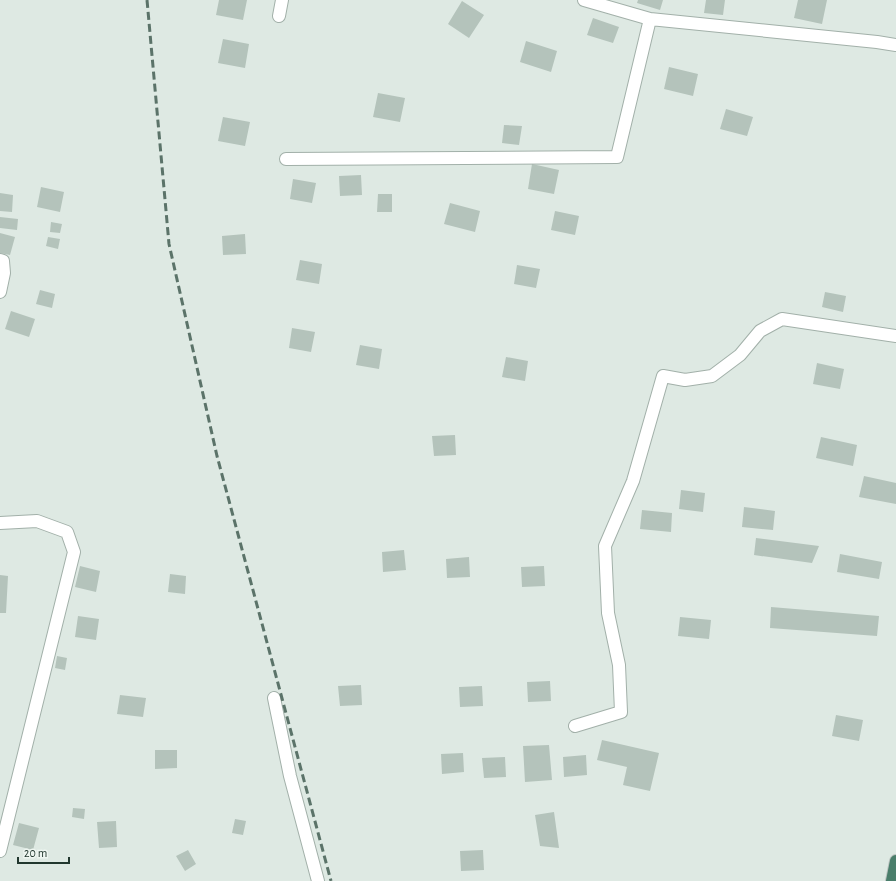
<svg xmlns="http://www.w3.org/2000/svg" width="896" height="881" font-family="'Alegreya Sans',sans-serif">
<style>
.building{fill:#b4c3bb}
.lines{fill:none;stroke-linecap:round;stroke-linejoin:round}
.minor-casing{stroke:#a2b0a9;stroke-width:14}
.trunk-casing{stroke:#bcc3c0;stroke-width:14}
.minor{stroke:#fff;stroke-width:12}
.trunk{stroke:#4a7e6b;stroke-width:12}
.rail{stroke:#5b7369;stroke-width:3;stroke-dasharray:8 4;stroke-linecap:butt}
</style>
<rect width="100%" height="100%" fill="#dee9e3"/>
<path class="building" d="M219,0H247L243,20L216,15Z
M638,0H663L660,10L637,3Z
M706,0H725L723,15L704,13Z
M798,0H827L822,24L794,18Z
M462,1L484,15L469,38L448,24Z
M593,18L619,27L613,43L587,35Z
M223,39L249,44L245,68L218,63Z
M526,41L557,51L551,72L520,62Z
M669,67L698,74L693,96L664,89Z
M378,93L405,98L400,122L373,117Z
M726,109L753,117L747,136L720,129Z
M223,117L250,122L245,146L218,141Z
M504,125L522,126L519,145L502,143Z
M532,164L559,170L554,194L528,189Z
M361,175L362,195L340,196L339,176Z
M293,179L316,183L312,203L290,199Z
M41,187L64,192L60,212L37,207Z
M0,193L13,195L12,212L0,211Z
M378,194H392V212H377Z
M450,203L480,211L475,232L444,224Z
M555,211L579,216L575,235L551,230Z
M0,217L18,219L17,230L0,228Z
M51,222L62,224L60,233L50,232Z
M0,233L15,237L10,255L0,253Z
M245,234L246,254L223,255L222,236Z
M48,237L60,239L58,249L46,246Z
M300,260L322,264L319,284L296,280Z
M517,265L540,269L536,288L514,284Z
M40,290L55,294L52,308L36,304Z
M825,292L846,296L843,312L822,307Z
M11,311L35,319L29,337L5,329Z
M292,328L315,332L311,352L289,348Z
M360,345L382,349L379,369L356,365Z
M506,357L528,361L525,381L502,377Z
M817,363L844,369L840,389L813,384Z
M455,435L456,455L434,456L432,436Z
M821,437L857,445L853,466L816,458Z
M864,476L896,483V504L859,497Z
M681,490L705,493L703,512L679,509Z
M744,507L775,511L773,530L742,527Z
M642,510L672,513L671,532L640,529Z
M756,538L819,546L812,563L754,555Z
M404,550L406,570L383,572L382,552Z
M840,554L882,562L879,579L837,572Z
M469,557L470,577L447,578L446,559Z
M80,566L100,571L96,592L75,587Z
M544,566L545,586L522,587L521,567Z
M170,574L186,576L185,594L168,592Z
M0,575L8,576L6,613H0Z
M771,607L879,616L877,636L770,628Z
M78,616L99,619L96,640L75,637Z
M680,617L711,620L709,639L678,636Z
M57,656L67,658L65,670L55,668Z
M550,681L551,701L528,702L527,682Z
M361,685L362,705L340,706L338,686Z
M482,686L483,706L460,707L459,687Z
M120,695L146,698L143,717L117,714Z
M836,715L863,720L859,741L832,736Z
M602,740L659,753L650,791L623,785L627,767L597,760Z
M549,745L552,780L525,782L523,746Z
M155,750H177V768L155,769Z
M463,753L464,772L442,774L441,754Z
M586,755L587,775L564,777L563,757Z
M505,757L506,777L484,778L482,758Z
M73,808L85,809L84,819L72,817Z
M554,812L559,848L540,846L535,815Z
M235,819L246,821L243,835L232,833Z
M116,821L117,847L99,848L97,822Z
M19,823L39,828L33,850L13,845Z
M188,850L196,864L185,871L176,856Z
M483,850L484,870L461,871L460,851Z"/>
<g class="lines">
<g class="minor-casing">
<path id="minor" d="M584,0L650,19L877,42L896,45
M279,16L282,0
M286,159L617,157L650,19
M0,260L3,261L4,273L0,292
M0,523L37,521L67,532L74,552L0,851
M274,698L290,776L318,881
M575,726L621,712L619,665L608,613L605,546L633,481L663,376L685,380L712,376L740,355L760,331L782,319L896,336"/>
</g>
<g class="trunk-casing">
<path id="trunk" d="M892,881L896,861"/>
</g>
<use href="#minor" class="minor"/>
<use href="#trunk" class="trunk"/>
<path class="rail" d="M147,0L169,244L217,456L331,881"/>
</g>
<path d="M18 857v6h51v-6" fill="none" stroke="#21372e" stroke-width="2"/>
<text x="24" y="857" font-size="12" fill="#21372e" stroke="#eef6f1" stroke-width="3" paint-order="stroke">20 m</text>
</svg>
